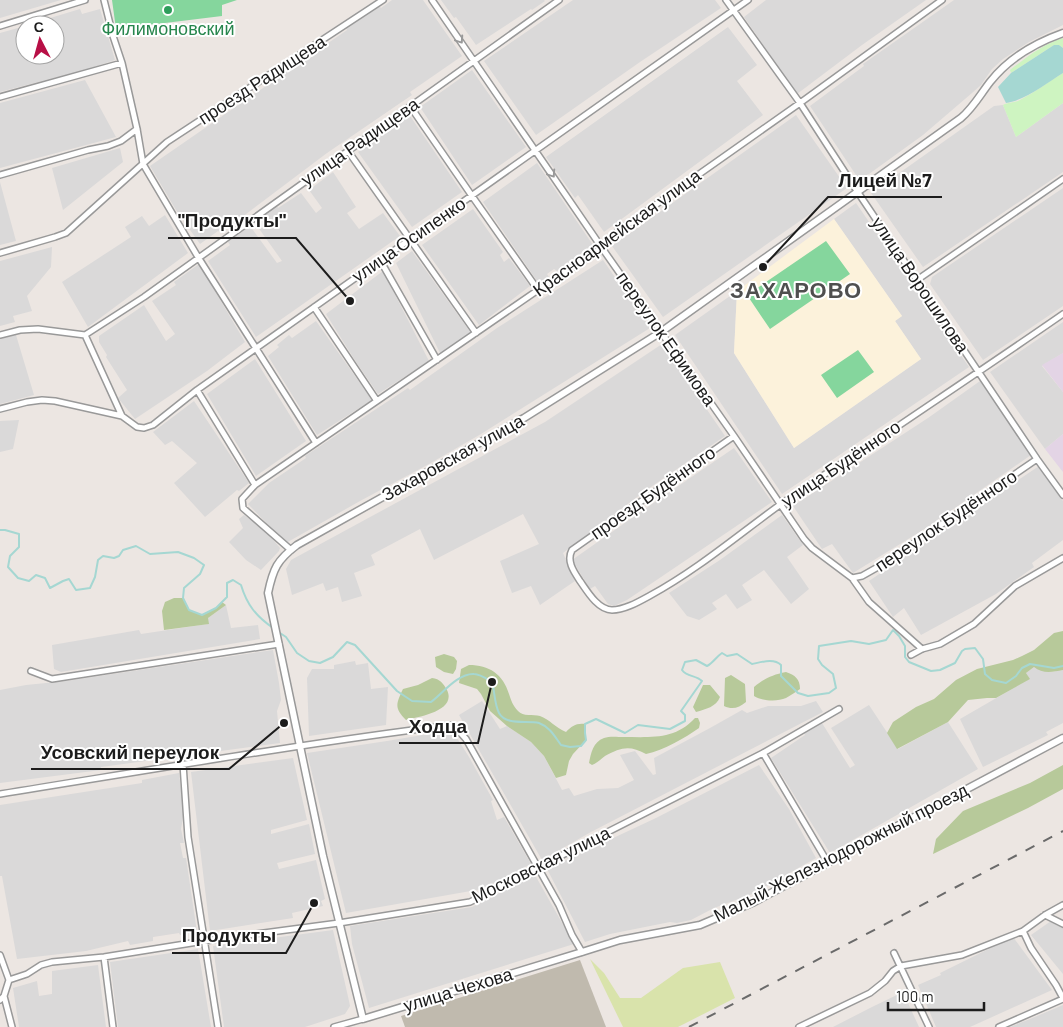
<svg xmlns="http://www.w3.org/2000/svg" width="1063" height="1027" font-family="Barlow,sans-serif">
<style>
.residential{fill:#dad9d9}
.industrial{fill:#e3d4e5}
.education{fill:#fcf2db}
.construction{fill:#c0baae}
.grass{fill:#d9e3ab}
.forest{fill:#b7c99a}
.park{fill:#cef4c1}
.pitch{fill:#85d69d}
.water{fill:#a5d7d2}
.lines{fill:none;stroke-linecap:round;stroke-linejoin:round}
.stream{stroke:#a5d7d2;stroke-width:2}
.minor-casing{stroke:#999;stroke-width:8}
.tertiary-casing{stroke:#999;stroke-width:9}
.minor{stroke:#fff;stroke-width:5}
.tertiary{stroke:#fff;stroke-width:6}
.rail{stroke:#6a6a6a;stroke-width:2;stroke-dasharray:10 10;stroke-linecap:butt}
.oneway{stroke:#999}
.leisure-dot{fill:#2e9e5b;stroke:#fff;stroke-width:2}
.labels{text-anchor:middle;stroke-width:4;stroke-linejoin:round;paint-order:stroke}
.leisure-label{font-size:18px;fill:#27864d;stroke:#fff}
.street-label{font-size:18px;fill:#1c1c1c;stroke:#fff}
.district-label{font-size:22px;font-weight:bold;letter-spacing:1px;fill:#4f4f4f;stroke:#fff}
.leader{fill:none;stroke:#1c1c1c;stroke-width:2}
.callout-dot{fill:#1c1c1c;stroke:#fff;stroke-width:2}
.callout-label{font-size:19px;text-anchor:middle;font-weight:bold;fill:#1c1c1c;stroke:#fff;stroke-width:4;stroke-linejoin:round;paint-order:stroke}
</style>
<rect width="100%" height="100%" fill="#ece6e2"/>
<path class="residential" d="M0,0H61L0,18Z
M392,0H423L462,56L410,92L412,95L327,153L221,233L218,231L200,244L176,210L150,166L347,30L346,28L379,6L381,8Z
M441,0H544L545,1L532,10L531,9L476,45L456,17L454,18Z
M573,0H715L721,8L640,62L536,135L484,61Z
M766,0H926L862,45L797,94L744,17Z
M954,0H1063V25L1029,42L1003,59L992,69L981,85L972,93L923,135L869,174L858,178L810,106L864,66L863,64Z
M80,9L82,14L100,9L115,60L88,69L0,92V33L25,26V55H55V25H27Z
M728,27L757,65L737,81L763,115L604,232L578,195L575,198L546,157Z
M472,70L526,147L472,185L420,107Z
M85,80L116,137L0,168V103Z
M1063,103V172L923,267L871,193L994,106L1003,105L1016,137Z
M408,113L462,192L412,227L358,152Z
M796,115L847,188L663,317L612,246Z
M120,148L123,162L63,210L52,168Z
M537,163L593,245L557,271L554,269L547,274L549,277L539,284L483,202Z
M333,172L356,207L347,213L359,229L383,213L400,236L256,337L208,261L230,245L228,242L250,226L277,263L282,261L255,223L277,206L278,208L301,193L316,213L322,208L309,190Z
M0,182L16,241L0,245Z
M1063,188V306L983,360L930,284L932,277Z
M856,203L969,367L782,494L675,335L737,291L734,353L794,448L921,359L895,321L902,316L834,219Z
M473,209L503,252L500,255L504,262L509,258L530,286L479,325L422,245Z
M165,215L188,253L88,327L62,282L131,237L125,227L142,216L149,226Z
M52,247L51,267L27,296L32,311L13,316L15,322L0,326V261Z
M412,251L471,333L440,353L396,263Z
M603,260L650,328L481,434L429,464L360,501L286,543L248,504L269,483L306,458L305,456L408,388L410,390L428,377L497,328Z
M199,264L245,342L207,371L135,419L118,398L127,390L106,357L107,355L99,342V336L144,305L166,341L175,334L152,301L176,285L174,282Z
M383,271L429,361L378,394L356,362L326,314Z
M316,321L372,400L317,435L268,356L279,347L277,345L289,335L292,338Z
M1063,322V353L1042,366L1063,392V434L1045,449L990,372Z
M16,335L34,395L0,404V339Z
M662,344L725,436L645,491L563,553L575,581L540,605L531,586L512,593L500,561L539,544L523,514L434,560L420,529L371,555L375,565L354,573L362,596L342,602L338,587L326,591L323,583L292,595L286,569L291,560L545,422Z
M255,359L306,441L256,476L207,394Z
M980,381L1031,455L926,528L853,573L832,544L822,549L793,506L928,418Z
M194,401L249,483L239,491L237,490L205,517L174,483L197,463L172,441L165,445L153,432Z
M19,420L13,449L0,452V421Z
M734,448L772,502L627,600L614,606L608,604L595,586L590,589L572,560L639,513Z
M1039,466L1063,501V540L1032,563L1034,567L996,594L921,635L904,608L893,617L869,581Z
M244,515L266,531L280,548L279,551L261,570L246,560L229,542L243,528L239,519Z
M782,515L803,545L787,557L809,589L791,604L764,570L742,585L752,600L737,609L726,594L712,603L717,609L699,620L687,616L669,593L720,560Z
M226,605L231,628L258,625L260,639L61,672L54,669L52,645L139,630L141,634L208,624V618Z
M273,650L279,683L281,700L277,711L280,743L101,767V770L0,783V690L26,685L66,681Z
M355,661L356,665L368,663L371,689L388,687L386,725L309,736L307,678L312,669H334V665Z
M1034,667L1051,672L1063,670V723L1046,732L1048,735L983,767L960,719L1029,679L1026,673Z
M482,701L500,729L507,726L531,742L544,756L562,790L569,788L574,796L597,789L618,788L634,780L620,755L635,751L653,775L656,774L654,758L710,728L742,710L747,713L768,706H801L816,701L823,712L591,832L542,860L459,715Z
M869,705L898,749L948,722L978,769L830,853L771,758L805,735L804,733L822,723L850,768L855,765L831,728Z
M452,730L469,757L493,800L491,801L497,820L504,817L531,864L482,889L346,913L307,753L387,741Z
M293,758L307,820L271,830V834L309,824L315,854L277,863L279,869L316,860L325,899L321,901L323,906L292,913L293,918L210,931L191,772Z
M759,765L789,809L816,858L752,894L714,908L691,920L677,923L670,922L610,934L585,942L547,869L656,818Z
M179,773L184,812L181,829L184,843H180L183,858H186L197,932L180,935L179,933L153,937V941L130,945L128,941L86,951L17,959L2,876H0V805L142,783V780Z
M535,875L574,944L369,1008L352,944L350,926L472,907Z
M1051,921L1063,928V974L1031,935Z
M333,930L349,1001L350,1006L345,1014L305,1027H224L213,946Z
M1013,937L1052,990L970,1027H936L918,985L941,975L940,973Z
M198,949L211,1027H118L110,962Z
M98,965L106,1027H19L13,988L37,981L39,996L52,994V971Z
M903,992L919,1027H833L872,1007Z
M1063,1005V1027H1010L1030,1019Z"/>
<path class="industrial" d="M1063,353V392L1042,365Z
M1063,434V472L1045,449Z"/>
<path class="education" d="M834,219L902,316L895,321L921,359L794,448L734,353L737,291Z"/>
<path class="construction" d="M580,960L606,1027H405L401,1016Z"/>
<path class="grass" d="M590,959L604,973L620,998H641L683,968L720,962L735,998L678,1027H623Z"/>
<path class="forest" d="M174,598H183L189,610L202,615L216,608L222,602L226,605L208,618L209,624L164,630L162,611L165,602Z
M1063,631V670C1053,672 1042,674 1034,667L1026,673L1030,679L996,698H987L968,700L948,722L897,749L887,733L893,722L916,707L934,699L956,680L977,669L1013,660L1022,656L1034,650L1054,633Z
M444,654L454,657L457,661L456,669L453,674L444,672L436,667L435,657Z
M469,665C489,665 503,674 509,694C511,700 513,706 518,711C523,717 533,714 540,716C549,719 556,728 566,732C572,726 576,723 585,724V733L586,740L573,754L569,761L566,775L556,778L544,756L531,742L507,726L490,711L481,694L477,689L459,683L461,669Z
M786,672C795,675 800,679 800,689C796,692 791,695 786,698C777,702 762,701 754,696V687C765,678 772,675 786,672Z
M731,675L745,684L746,702C739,708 732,710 724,706L725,678Z
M432,678C440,679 443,683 447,690C457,711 419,717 406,720C394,708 396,704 403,689L418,685Z
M703,685H710L720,697C716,707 706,709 696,712L693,707Z
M695,718H698L700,723L699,728C685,738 664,750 646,754C630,745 621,747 605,756C601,759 597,763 592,765L589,763C591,753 593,742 604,738C609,736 618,737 623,737C651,737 675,740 695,718Z
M1063,765V789L1028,808L933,854L936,839L963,811L1030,783Z"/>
<path class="park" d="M1063,38V48L1059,45H1054L1011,73L1010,70C1027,57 1043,44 1063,38Z
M1063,73V103L1016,137L1003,105C1008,102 1013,103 1018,101C1034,93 1048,82 1063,73Z"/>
<path class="pitch" d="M112,0H237L222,5V16L116,29Z
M826,241L850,274L770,329L747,295Z
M858,350L874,372L837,398L821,375Z"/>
<path class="water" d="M1054,45H1059L1063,48V73C1047,83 1024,101 1006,103L998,87L1011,73Z"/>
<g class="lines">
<path class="stream" d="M0,530H5L19,534V547L10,556L8,567L18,578L29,581L36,575L45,578L50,588L63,581L69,579L76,590L90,588L95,577L98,560L103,556L114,558L119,556L123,550L136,546L150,554L178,552L194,558L204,565L200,574L184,588L183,598L189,610L202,615L216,608L227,597V583L233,580L241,585C247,605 256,616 273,628
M277,631L286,637L297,653L309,661L320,663L333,657L347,642L355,645L397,691L412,701L431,702C442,694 458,673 474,674C480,674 487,679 492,682C495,692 494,703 499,713C506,726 527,720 539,723C550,727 555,737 561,745L570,747L581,746L586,740L585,733V724L596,719L625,733L638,725L670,729L685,721V715L681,711L702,681C696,675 687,677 682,670L685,662L696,660L707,666C713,663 716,657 722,653L727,656L737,654L752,664C762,662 774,658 781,665V676L798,693L808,696L829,693L836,688L833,674L822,665L818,659L819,646L851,641L869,644L886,640L893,630L899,636L905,646V657L909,662L931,671L940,670L955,663L962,651L965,649L975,648L983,659L985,674L992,680L1006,683L1016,676L1022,668L1030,664L1054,668L1063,666"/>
<g class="minor-casing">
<path id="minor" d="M104,0L113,36L122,63L137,129L143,164L198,257L316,443
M432,0L602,248L734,436L804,539L812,548L852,578L869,602L922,649
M726,0L800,103L857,191L1037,459L1063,495
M0,26L85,0
M0,97L122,63
M410,106L472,196L538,290
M348,151L476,333
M0,175L88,150L108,146L121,141L137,129
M0,253L55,237L66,233L167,142L383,0
M380,260L437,360
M917,280L1063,179
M314,307L377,401
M0,335L20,330L38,329L85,335
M85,335L144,297L559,0
M85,335L122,416
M197,390L255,485
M0,409L27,402L42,400L55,401L122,416L137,427L144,428L153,425L197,390L255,349L748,0
M734,436L572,550C566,561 574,572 580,581C587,591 598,610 612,610C625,610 640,601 651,595C697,570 738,535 781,504C815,480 850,458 885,435C944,395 1004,355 1063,314
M291,550L243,508L242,499L255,485L538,290L602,248L617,232L800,103L942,0
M852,578L862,576L885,563L1037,459
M911,655L922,649L940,644L974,624L1015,586L1063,558
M31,671L52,679L279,644
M763,753L828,863
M183,764L188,837L218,1027
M0,794C150,770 300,744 451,725L457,729L466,739L559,905L572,935L582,952
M1045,915L1063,924
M1023,931L1031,948L1056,985L1063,998
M894,953L929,1027
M0,955L9,980L4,996L0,1000
M104,957L113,1027
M9,980L27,974L41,965L52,962L104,957L204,941L339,923L470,902L763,753L839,709
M4,996L12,1027
M334,1027L363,1019
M799,1027L870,993L885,981L893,971L901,966L962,955L1023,931L1045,915L1063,905
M999,1027L1063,999"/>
</g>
<g class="tertiary-casing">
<path id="tertiary" d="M1063,33C1035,43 1008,59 990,82C980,95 973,108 961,118L661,332L524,418L297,545C277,560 273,569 268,593L323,856L363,1019L582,952L620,940L700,925L754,902L1063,738"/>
</g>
<use href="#minor" class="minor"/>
<use href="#tertiary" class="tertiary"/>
<path class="rail" d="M689,1027L1063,831"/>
</g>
<defs><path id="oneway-chevron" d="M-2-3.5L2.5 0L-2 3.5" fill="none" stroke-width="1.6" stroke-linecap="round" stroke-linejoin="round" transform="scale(1.25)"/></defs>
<g class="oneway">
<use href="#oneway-chevron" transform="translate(460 40) rotate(56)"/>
<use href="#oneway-chevron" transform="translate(552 174) rotate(56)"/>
</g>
<circle class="leisure-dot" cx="168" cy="10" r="5"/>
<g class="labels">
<g class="leisure-label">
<text x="168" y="35">Филимоновский</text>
</g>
<g class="street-label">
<text transform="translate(262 80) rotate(-33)" y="6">проезд Радищева</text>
<text transform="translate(360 142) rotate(-35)" y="6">улица Радищева</text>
<text transform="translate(617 233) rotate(-36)" y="6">Красноармейская улица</text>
<text transform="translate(409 240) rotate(-35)" y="6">улица Осипенко</text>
<text transform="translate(920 285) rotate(56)" y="6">улица Ворошилова</text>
<text transform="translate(666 339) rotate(55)" y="6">переулок Ефимова</text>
<text transform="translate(453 458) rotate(-29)" y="6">Захаровская улица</text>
<text transform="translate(841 464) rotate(-34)" y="6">улица Будённого</text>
<text transform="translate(653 493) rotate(-35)" y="6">проезд Будённого</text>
<text transform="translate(946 521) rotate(-34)" y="6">переулок Будённого</text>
<text transform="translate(841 853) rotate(-27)" y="6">Малый Железнодорожный проезд</text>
<text transform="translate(541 865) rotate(-26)" y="6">Московская улица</text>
<text transform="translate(458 990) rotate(-17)" y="6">улица Чехова</text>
</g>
<g class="district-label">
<text x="796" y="298">ЗАХАРОВО</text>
</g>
</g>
<path class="leader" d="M763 267L828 197H942M350 301L296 238H168M492 682L478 743H399M284 723L229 769H31M314 903L286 953H172"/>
<g class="callout-dot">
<circle cx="763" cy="267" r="5"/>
<circle cx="350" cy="301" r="5"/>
<circle cx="492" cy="682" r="5"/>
<circle cx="284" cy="723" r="5"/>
<circle cx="314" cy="903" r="5"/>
</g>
<g class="callout-label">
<text x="885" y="187">Лицей №7</text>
<text x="232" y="227">"Продукты"</text>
<text x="438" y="733">Ходца</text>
<text x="130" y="759">Усовский переулок</text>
<text x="229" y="942">Продукты</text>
</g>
<g transform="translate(40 40) rotate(354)"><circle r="24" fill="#ffffff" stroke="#a4a4a4"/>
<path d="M0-4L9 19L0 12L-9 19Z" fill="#b80f46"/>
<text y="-8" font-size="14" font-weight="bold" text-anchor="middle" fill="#1c1c1c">С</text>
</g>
<path d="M888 1002v8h96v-8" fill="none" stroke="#1c1c1c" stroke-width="2.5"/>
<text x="896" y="1002" font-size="15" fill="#1c1c1c" stroke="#ffffff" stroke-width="4" paint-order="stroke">100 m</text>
</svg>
